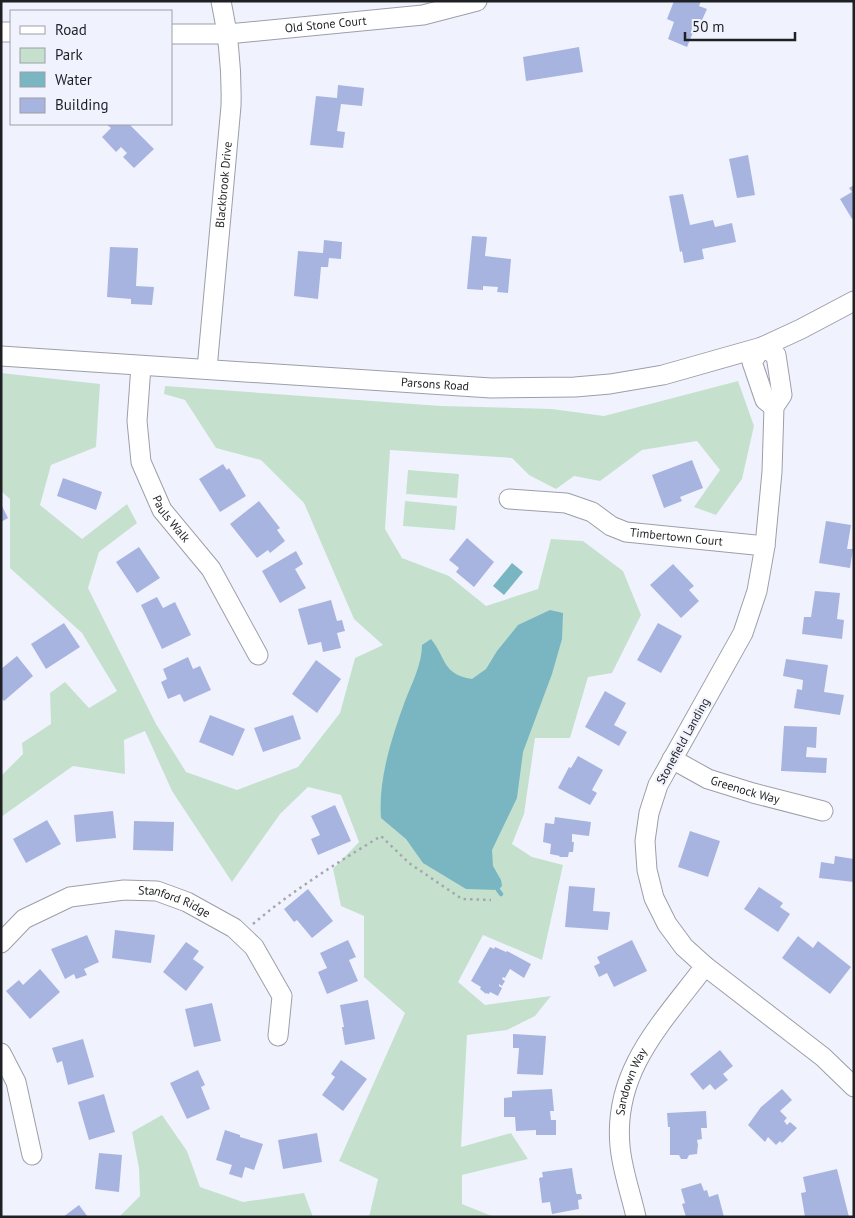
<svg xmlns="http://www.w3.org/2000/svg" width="855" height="1218" font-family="'PT Sans',sans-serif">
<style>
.green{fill:#c5e1ce}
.water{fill:#79b6c1}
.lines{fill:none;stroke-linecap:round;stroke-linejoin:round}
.stream{stroke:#79b6c1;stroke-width:4.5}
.building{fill:#a8b4e0}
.minor-casing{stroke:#9c9fa8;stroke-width:21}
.path{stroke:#a5a7af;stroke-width:2.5;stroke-dasharray:2.5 4;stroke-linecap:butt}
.minor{stroke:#fff;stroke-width:19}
.labels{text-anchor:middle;stroke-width:4.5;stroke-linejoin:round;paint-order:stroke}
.street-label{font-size:12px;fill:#1f2024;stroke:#f0f3fe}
</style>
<rect width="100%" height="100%" fill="#f0f3fe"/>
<path class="green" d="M1,373L100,384L96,447L51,465L40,505L82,539L127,504L137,523L99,552L88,588L156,724L186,772L237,790L298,767L340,713L355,658L383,645L354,619L304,503L261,460L216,448L185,400L164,394L165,386L441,406L552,409L604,416L738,381L754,426L742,479L716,515L694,507L720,470L697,441L642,450L600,481L574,476L556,489L529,475L512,458L390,450L385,529L402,558L449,576L486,606L538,589L551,539L583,541L623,571L641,615L612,673L588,677L570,738H535L524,814L512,844L532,857L563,865L542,960L483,935L458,982L485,1005L551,996L535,1016L507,1030L467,1035L461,1147L511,1133L528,1159L462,1175V1204L494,1217H369L378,1179L339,1161L405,1013L364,977V916L341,906L333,869L359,842L341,795L308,787L280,814L232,882L172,791L145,731L124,740L125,774L73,766L1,817V776L23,754L22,743L51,724L50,693L65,682L89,708L117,691L82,633L10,568V499L1,491Z
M408,470L459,474L457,498L406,494Z
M405,501L457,506L455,530L403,526Z
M162,1115L187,1151L200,1187L243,1202L304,1193L313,1217H119L140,1196L139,1168L132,1132Z"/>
<path class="water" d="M512,563L523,572L504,595L493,586Z
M550,610L563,613L562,639L552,674L523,752L517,798L492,850L493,866L501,880L502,886L498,890L466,889L423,863L406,839L381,818C378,779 392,737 405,701C412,683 422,664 422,645L431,639C447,659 442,674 472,679L486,669L497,651L518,625Z"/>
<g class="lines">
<path class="stream" d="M498,890L501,894"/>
</g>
<path class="building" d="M674,1H701L699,6L707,9L699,27L696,25L687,47L668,39L674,22L667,19Z
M579,47L583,72L526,81L523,57Z
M338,85L364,88L362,106L341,104L337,131L345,132L343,148L310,145L316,96L337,98Z
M106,124H129L154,149L134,168L123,157L127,153L121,147L116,152L102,137L111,128Z
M748,155L755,195L737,198L729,159Z
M854,185V218L852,219L840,199L852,192L849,188Z
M683,194L690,225L713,220L715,227L732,223L736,242L702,249L704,259L684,263L682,251L680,252L669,196Z
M472,236L487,237L485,256L511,259L508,293L497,292L498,287L483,286V290L467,289Z
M324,240L342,242L341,259L329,258L328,267H321L318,299L294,296L298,251L323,253Z
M110,247L138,248L136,286L154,287L152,305L131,304V299L107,297Z
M692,460L703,488L680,497L682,501L664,508L652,475Z
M223,464L227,470L229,468L246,496L220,512L199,479Z
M63,478L102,492L96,510L57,496Z
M259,501L280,528L277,530L285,541L270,553L268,550L257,558L230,524Z
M1,504L8,518L1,522Z
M826,521L851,525L847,549H853L850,568L819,563Z
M467,538L494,562L474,587L456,572L459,568L449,560Z
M139,547L160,578L137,593L116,562Z
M296,551L303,564L295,569L306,588L280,603L262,571Z
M673,564L694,586L689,590L699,601L681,618L650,585Z
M815,591L840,593L837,619L844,620L842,639L802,634L804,617H811Z
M157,597L163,608L175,602L191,635L162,649L141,605Z
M331,600L337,621L342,620L345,631L337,633L341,648L323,652L321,642L308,645L298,609Z
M64,623L80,647L46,669L31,644Z
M658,623L682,636L661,673L637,660Z
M17,656L33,676L4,701L1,698V669Z
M188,657L193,669L200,666L211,690L184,702L180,694L168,699L161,682L167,679L163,669Z
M786,659L828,665L824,692L844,695L840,715L794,708L797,689L802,690L803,680L783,676Z
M316,660L341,679L317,713L292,694Z
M605,691L626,703L614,725L627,732L619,746L585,727Z
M210,715L245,729L233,756L199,742Z
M293,715L301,739L263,752L254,728Z
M784,726L817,727L816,748L807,747L806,757L827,758L826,773L781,771Z
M578,756L603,770L592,790L597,793L590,805L558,788L569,767L571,768Z
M335,805L351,841L318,855L311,839L320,835L311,816Z
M113,811L116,838L76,842L74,815Z
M555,817L591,822L589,836L572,834V842H574L573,852H569L568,857H559L560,856L550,854L551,844L543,842L545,823L554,824Z
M47,820L61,844L26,863L13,839Z
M134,821L174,822L173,851L133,850Z
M690,831L720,841L708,877L678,867Z
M835,856L854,859V882L819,878L821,862L834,864Z
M569,886L595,888L593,911L610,912L608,930L565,927Z
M759,887L783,903L780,907L790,914L778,932L744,909Z
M308,889L333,921L312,938L297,920L294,922L284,909Z
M115,930L155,935L151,963L112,958Z
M87,935L99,962L84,969L87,975L76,979L74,974L65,979L51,949Z
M798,936L813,948L818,941L851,967L830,994L782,958Z
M348,940L356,957L349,960L358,981L327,994L318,972L327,968L320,953Z
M632,940L647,971L614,987L607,973L599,977L594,966L600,963L597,957Z
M186,942L199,951L193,959L204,967L186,991L163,972Z
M490,947L494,949L495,947L506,952L507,951L531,964L524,978L510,969L505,978L503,977L502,979L505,981L502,986L499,984V986L502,988L498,996L490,992L489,994L486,993V994L480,989L481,987L471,981Z
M40,969L60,992L30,1019L6,991L19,980L23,985Z
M368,1000L375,1039L345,1045L342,1027H344L340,1005Z
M212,1003L221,1041L194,1047L185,1009Z
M513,1034L546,1036L543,1075L517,1074L519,1048H513Z
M83,1039L94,1077L68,1085L62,1061L57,1063L52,1048Z
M720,1050L733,1066L723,1074L728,1080L715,1090L710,1084L703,1090L690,1074Z
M341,1060L367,1079L343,1111L322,1095L335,1077L331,1074Z
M198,1070L205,1085L201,1087L210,1109L187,1119L170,1083Z
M552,1089L554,1111H550L551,1120H556V1135H536V1130L516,1131L515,1117H504V1098L512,1097V1091Z
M782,1089L792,1100L780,1111L787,1118L784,1121L787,1125L790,1122L797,1128L782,1143L780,1141L776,1145L768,1137L765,1142L748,1125L761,1107Z
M104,1094L115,1132L89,1140L78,1102Z
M706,1111L707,1128H701L702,1139L697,1140L698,1145L697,1154L689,1155L687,1159H681L679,1155H670V1127H668L667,1113Z
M225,1130L240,1135V1137L263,1144L254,1170L245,1167L242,1178L229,1174L232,1165L216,1160Z
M317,1133L322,1162L283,1169L278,1140Z
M99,1153L122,1155L119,1192L95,1189Z
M572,1168L576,1193L577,1194H581L582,1199L578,1200L579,1209L552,1214L550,1202L542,1203L539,1178L543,1177L542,1172Z
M837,1169L849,1217H805L801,1193L806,1192L803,1177Z
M701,1183L704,1191L707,1190L709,1197L718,1194L724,1217H686L682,1204L685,1203L681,1189Z
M79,1205L88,1217H63Z"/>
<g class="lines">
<g class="minor-casing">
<g id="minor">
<path d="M1,32H11"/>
<path id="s1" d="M171,34H228L423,15L477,1"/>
<path d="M762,347L776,355L782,395L774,407L772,472L765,546L757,591L743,633L658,785L649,813L645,841L647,870L654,898L667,924L684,947L705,966L823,1057L854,1087"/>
<path d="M762,347L752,362L765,400L774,407"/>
<path id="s2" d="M1,356L491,388L575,387L610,384L663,375L762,347L801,329L854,301"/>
<path id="s3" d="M141,366L137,421L141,462L162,510L211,569L258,655"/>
<path id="s4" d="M207,369L231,106C232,68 229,38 221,1"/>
<path id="s5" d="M509,499L566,503L592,512L611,526L626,532L765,546"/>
<path id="s6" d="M672,759L708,779L753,793L823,811"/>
<path id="s7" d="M1,943L24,919L70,897L124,890L157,891L187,902L234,928L254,947L282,996L278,1036"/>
<path d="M1,1053L16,1082L32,1155"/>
<path id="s8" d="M636,1217C631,1194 622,1170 620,1146C613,1070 663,1022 705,966"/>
</g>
</g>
<path class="path" d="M253,924C293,890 337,863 381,836L409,863L462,899L491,900"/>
<use href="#minor" class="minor"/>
</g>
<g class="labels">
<g class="street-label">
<text dy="4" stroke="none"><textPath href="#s1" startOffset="155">Old Stone Court</textPath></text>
<text dy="4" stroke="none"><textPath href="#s4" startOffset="185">Blackbrook Drive</textPath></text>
<text dy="4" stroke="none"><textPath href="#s2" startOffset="435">Parsons Road</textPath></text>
<text dy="4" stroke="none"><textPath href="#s3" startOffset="161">Pauls Walk</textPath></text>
<text dy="4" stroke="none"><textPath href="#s5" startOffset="175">Timbertown Court</textPath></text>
<text transform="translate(683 741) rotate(-61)" y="4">Stonefield Landing</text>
<text dy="4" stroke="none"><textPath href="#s6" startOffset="80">Greenock Way</textPath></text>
<text dy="4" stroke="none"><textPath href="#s7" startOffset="191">Stanford Ridge</textPath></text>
<text dy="4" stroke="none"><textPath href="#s8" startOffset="139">Sandown Way</textPath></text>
</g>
</g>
<rect width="855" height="1218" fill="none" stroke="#1f2024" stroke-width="5"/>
<rect x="10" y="10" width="162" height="115" fill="#f0f3fe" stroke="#9c9fa7"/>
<rect x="20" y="26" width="25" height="8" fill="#ffffff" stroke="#9c9fa7"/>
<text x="55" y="35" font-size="15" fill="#1f2024">Road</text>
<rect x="20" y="48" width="25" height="15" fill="#c5e1ce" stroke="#9c9fa7"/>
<text x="55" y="60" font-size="15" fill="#1f2024">Park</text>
<rect x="20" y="72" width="25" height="15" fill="#79b6c1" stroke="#9c9fa7"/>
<text x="55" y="85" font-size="15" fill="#1f2024">Water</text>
<rect x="20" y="98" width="25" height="15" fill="#a8b4e0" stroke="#9c9fa7"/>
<text x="55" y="110" font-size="15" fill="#1f2024">Building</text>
<path d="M685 32v8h110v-8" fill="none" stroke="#1f2024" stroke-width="2.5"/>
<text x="692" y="32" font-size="15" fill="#1f2024" stroke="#f0f3fe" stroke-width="4" paint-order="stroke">50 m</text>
</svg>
